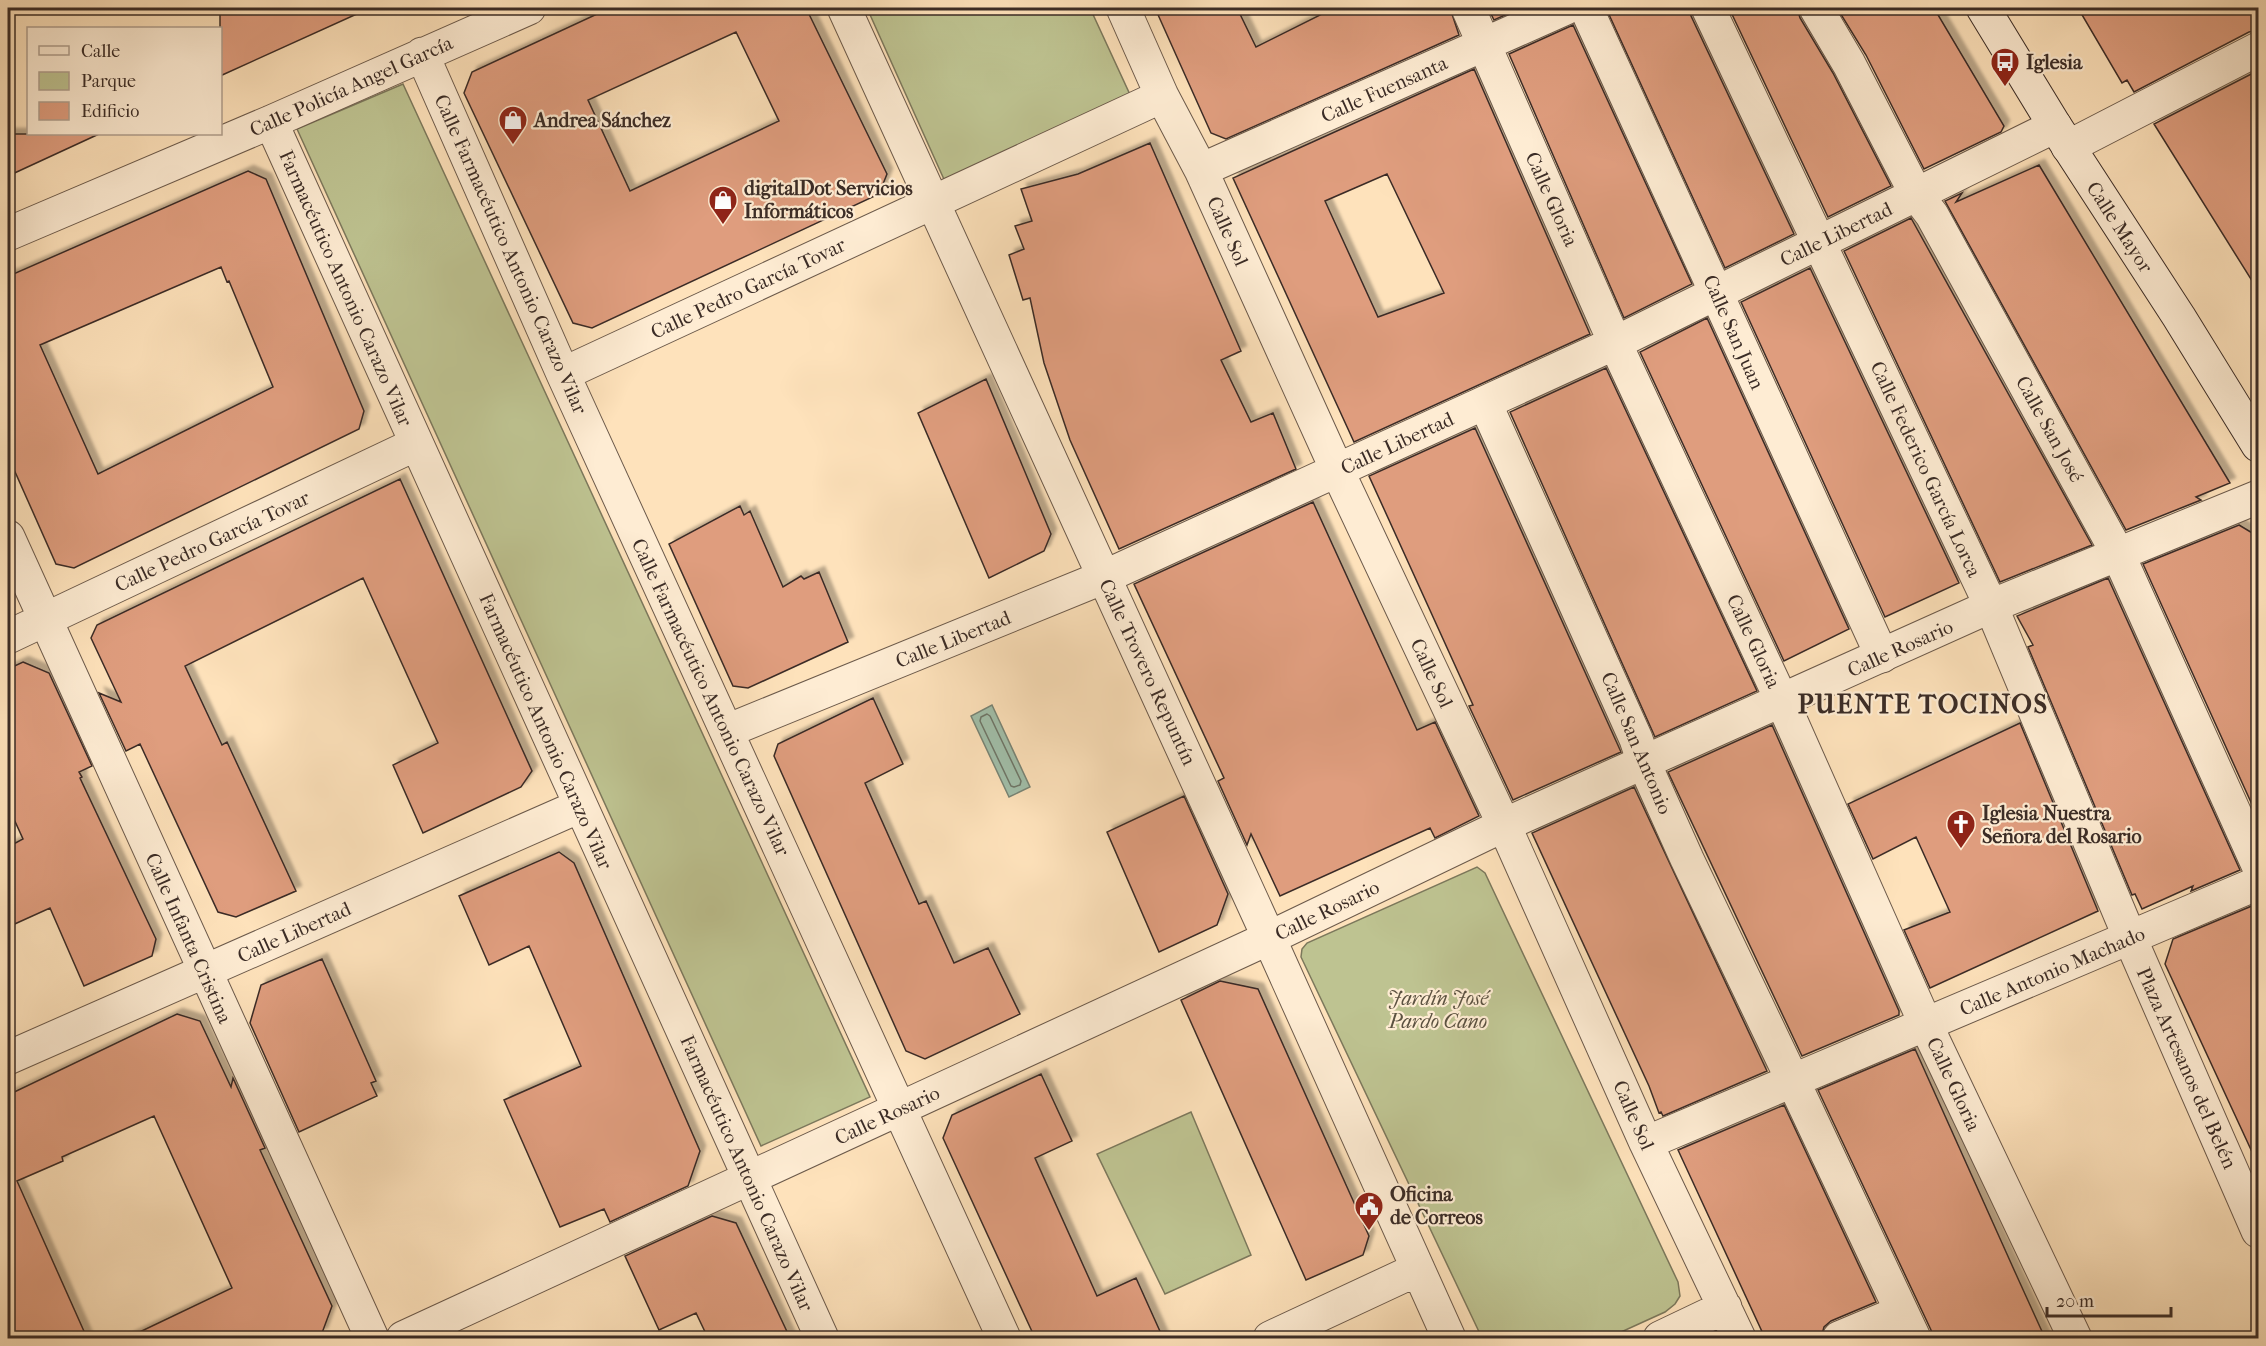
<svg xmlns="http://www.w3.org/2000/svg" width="2266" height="1346" font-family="'IM FELL French Canon',serif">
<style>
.green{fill:#bec391;stroke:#7c785c;stroke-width:1.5}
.water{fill:#a1bfaa;stroke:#788475;stroke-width:1.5}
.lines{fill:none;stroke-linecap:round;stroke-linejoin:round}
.shore{stroke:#6e7668;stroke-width:1.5}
.building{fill:#df9d7e;stroke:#3b2c26;stroke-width:1.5;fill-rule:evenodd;filter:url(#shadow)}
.pedestrian-casing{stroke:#6c5a4b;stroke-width:35}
.minor-casing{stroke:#6c5a4b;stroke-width:35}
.secondary-casing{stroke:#3b2c26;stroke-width:35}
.pedestrian{stroke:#feecd3;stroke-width:33}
.minor{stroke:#feecd3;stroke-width:33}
.secondary{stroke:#feecd3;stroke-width:33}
.labels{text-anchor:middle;stroke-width:4.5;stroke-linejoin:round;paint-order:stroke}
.poi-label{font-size:20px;font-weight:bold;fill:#3b2c26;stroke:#feecd3;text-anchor:start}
.street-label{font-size:20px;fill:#3b2c26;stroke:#feecd3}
.park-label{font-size:20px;font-style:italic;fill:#5c5241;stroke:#feecd3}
.district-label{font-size:26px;font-weight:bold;letter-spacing:1.5px;fill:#3b2c26;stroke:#feecd3}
</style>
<defs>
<filter id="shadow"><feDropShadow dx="5.5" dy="-5.5" stdDeviation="1.5" flood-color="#0004"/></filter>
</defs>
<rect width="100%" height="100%" fill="#fee2bb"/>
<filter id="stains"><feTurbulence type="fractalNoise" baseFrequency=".00333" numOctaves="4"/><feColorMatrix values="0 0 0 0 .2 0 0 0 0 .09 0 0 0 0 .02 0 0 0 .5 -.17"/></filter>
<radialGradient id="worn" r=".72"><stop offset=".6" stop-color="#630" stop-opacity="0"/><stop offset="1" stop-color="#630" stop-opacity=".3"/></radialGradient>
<path class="green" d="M867,8H1090L1132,99L947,186Z
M403,84L870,1097L761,1146L297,129Z
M1477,867L1485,873L1678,1282L1680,1296L1675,1304L1665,1312L1608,1338H1482L1301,957L1302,949L1307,943Z
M1191,1112L1251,1255L1165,1294L1097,1154Z"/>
<path class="water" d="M992,705L1030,787L1009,797L971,716Z"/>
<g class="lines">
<path class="shore" d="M987,714L990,716L1021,781L1020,785L1014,787L1011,786L980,721L981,717Z"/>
</g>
<path class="building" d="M220,8H370L220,76Z
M610,8H806L887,174L879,194L592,328L573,323L464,93L472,72ZM736,32L779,121L630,191L588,100Z
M1155,8H1237L1256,47L1334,8H1450L1459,35L1226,139L1211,133Z
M1488,8H1521L1494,20Z
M1606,8H1689L1691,16L1794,234L1725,268Z
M1729,8H1797L1800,18L1833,73L1891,186L1828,217Z
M1837,8H1934L2004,126L2001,132L1924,169L1866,55Z
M2078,8H2259V30L2249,32L2134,92L2127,80L2122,83Z
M1573,25L1692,284L1624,318L1509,54Z
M1474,69L1590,334L1354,442L1233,178ZM1387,174L1444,293L1378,317L1325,201Z
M2259,70V292L2154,124Z
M8,134H99L8,176Z
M1150,143L1241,351L1221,360L1251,422L1273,413L1296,469L1119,549L1070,440L1044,363L1030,298L1023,300L1009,255L1024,249L1015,226L1032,221L1021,189L1078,174Z
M2039,165L2230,483L2196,497L2201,500L2126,530L1945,201L1962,193L1956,202Z
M248,171L266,179L364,411L359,429L74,568L56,564L8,456V272L9,276ZM221,267L227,282L229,281L273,387L98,474L40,345Z
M1911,218L2092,545L2000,582L1844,251Z
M1810,268L1959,583L1885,617L1741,302Z
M1707,318L1849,629L1784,661L1640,352Z
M1606,368L1757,691L1655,737L1510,412Z
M986,379L1051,534L1044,551L989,578L918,413Z
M1475,428L1621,752L1513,800L1469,706L1473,705L1369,476Z
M400,479L532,771L521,787L423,833L393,765L438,743L363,578L185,666L222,745L227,742L296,891L236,917L218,912L140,744L126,751L99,693L121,702L91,638L97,625Z
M1313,502L1417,730L1435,722L1479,816L1435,838L1430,828L1280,896L1251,834L1247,845L1218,781L1224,778L1134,584Z
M740,506L744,515L750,511L783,587L801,576L804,579L819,572L848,642L748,688L733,686L669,544Z
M2239,525L2259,537V820L2143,564Z
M2108,578L2240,870L2191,891L2193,886L2142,909L2135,894L2132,895L2028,647L2033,645L2017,616Z
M23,662L49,673L92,766L79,772L82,777L80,778L156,939L152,956L84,986L50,908L8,927V847L23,839L8,806V669Z
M873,698L903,764L865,783L919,904L926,901L954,963L988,948L1020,1014L925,1059L906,1051L774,756L778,744Z
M2020,723L2098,911L1930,988L1904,930L1950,912L1916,837L1873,859L1848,804Z
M1772,725L1899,1011V1015L1802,1056L1668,772Z
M1634,787L1767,1071L1663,1116L1661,1112L1659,1113L1649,1086L1532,833Z
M1184,796L1228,894L1217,925L1159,952L1107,832Z
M559,852L574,863L700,1151L688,1186L610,1222L604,1209L560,1227L504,1100L581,1066L529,946L489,965L459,896Z
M2259,903V1167L2165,964L2173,939Z
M322,959L376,1081L371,1083L377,1096L299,1132L250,1023L261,985Z
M1220,981L1258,989L1369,1236L1363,1255L1306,1280L1181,1000Z
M177,1014L200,1021L231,1087L233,1078L265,1148L260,1150L332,1306L322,1333L309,1338H127L232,1288L154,1116L62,1157L63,1161L17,1181L87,1338H8V1095Z
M1915,1049L2015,1272L2045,1338H1933L1931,1330L1818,1090Z
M1041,1074L1072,1141L1035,1158L1097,1296L1136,1278L1163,1338H1035L943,1138L952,1115Z
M1784,1105L1876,1302L1831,1321L1824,1327L1821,1338H1765L1678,1150Z
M712,1216L736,1223L790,1338H708L696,1313L659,1330L625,1256Z"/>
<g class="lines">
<g class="pedestrian-casing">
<path id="pedestrian" d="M1586,8L1882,656
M1816,8L1849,64L1916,194L1932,215L2118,554L2258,865
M1485,403L1636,739L1644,763L1687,859L1793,1081
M1839,1338L1901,1312"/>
</g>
<g class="minor-casing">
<path id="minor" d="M844,8L1269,938L1449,1338
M1123,8L1162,96L1201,170L1337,470L1504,825L1646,1143L1739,1338
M1468,8L1615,343L1782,701L1926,1025L2075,1338
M1708,8L1991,606L2130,938L2258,1231
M422,54L563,374L1004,1338
M271,122L822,1338
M2068,147L2258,49
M1201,170L1566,8
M8,234L271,122L529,8
M563,374L1162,96
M8,537L372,1338
M8,637L416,444
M727,731L1104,577L1615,343L2055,126
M8,1058L580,806
M1793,1081L1914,1338
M1646,1143L2258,883
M403,1338L1269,938L1504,825L1991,606L2258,497
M1270,1338L1418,1269
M1660,1338L1725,1307"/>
</g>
<g class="secondary-casing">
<path id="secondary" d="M1983,8L2055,126L2179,317L2258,445"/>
</g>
<use href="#pedestrian" class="pedestrian"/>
<use href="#minor" class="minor"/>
<use href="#secondary" class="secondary"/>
</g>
<defs>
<g id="bus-pin" transform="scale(1.5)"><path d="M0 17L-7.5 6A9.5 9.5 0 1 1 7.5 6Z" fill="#8f2418" stroke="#feecd3"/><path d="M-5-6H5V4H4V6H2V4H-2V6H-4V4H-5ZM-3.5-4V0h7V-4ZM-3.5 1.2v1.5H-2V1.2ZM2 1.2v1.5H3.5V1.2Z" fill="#fff"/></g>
<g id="shop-pin" transform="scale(1.5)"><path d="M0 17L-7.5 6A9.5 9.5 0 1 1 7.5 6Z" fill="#8f2418" stroke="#feecd3"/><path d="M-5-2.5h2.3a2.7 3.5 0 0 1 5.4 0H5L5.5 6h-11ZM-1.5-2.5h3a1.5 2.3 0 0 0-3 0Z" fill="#fff"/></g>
<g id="church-pin" transform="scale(1.5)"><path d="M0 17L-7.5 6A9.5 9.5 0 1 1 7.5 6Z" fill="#8f2418" stroke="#feecd3"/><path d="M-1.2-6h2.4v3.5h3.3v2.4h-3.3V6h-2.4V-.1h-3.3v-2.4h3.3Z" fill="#fff"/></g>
<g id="civic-pin" transform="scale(1.5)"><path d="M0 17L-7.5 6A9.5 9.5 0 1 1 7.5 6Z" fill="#8f2418" stroke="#feecd3"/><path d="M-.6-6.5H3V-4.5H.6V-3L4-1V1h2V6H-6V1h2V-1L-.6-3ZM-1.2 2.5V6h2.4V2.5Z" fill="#fff"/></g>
</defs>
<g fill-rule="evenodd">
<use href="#bus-pin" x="2005" y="62"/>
<use href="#shop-pin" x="513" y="120"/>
<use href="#shop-pin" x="723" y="200"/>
<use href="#church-pin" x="1961" y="824"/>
<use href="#civic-pin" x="1369" y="1206"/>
</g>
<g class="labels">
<g class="poi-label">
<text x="2026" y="69">Iglesia</text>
<text x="534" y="127">Andrea Sánchez</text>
<text x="744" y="195">digitalDot Servicios<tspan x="744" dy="23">Informáticos</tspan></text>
<text x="1982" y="820">Iglesia Nuestra<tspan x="1982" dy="23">Señora del Rosario</tspan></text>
<text x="1390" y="1201">Oficina<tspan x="1390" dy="23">de Correos</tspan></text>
</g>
<g class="street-label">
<text transform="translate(351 86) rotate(-24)" y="7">Calle Policía Angel García</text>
<text transform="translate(1384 89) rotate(-24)" y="7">Calle Fuensanta</text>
<text transform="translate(1552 199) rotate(66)" y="7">Calle Gloria</text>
<text transform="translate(2120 227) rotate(57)" y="7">Calle Mayor</text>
<text transform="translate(1228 231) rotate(66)" y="7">Calle Sol</text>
<text transform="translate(1836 234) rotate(-26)" y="7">Calle Libertad</text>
<text transform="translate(511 254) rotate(66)" y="7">Calle Farmacéutico Antonio Carazo Vilar</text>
<text transform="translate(346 288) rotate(66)" y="7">Farmacéutico Antonio Carazo Vilar</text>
<text transform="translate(748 288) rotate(-25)" y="7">Calle Pedro García Tovar</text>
<text transform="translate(1734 332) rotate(66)" y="7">Calle San Juan</text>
<text transform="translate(2050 429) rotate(61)" y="7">Calle San José</text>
<text transform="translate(1397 443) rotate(-25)" y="7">Calle Libertad</text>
<text transform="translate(1926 469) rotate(65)" y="7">Calle Federico García Lorca</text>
<text transform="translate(212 541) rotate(-25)" y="7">Calle Pedro García Tovar</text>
<text transform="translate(953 639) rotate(-22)" y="7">Calle Libertad</text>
<text transform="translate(1754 641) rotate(65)" y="7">Calle Gloria</text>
<text transform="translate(1900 648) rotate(-24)" y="7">Calle Rosario</text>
<text transform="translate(1148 672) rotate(65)" y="7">Calle Trovero Repuntín</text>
<text transform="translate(1432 673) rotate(65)" y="7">Calle Sol</text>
<text transform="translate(711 697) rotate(65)" y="7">Calle Farmacéutico Antonio Carazo Vilar</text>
<text transform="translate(546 731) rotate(66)" y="7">Farmacéutico Antonio Carazo Vilar</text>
<text transform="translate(1637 743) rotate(67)" y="7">Calle San Antonio</text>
<text transform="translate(1327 910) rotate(-26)" y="7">Calle Rosario</text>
<text transform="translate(294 932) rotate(-24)" y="7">Calle Libertad</text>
<text transform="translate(189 938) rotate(66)" y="7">Calle Infanta Cristina</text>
<text transform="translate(2052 971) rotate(-23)" y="7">Calle Antonio Machado</text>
<text transform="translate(2187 1068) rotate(66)" y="7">Plaza Artesanos del Belén</text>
<text transform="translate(1954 1084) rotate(65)" y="7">Calle Gloria</text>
<text transform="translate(887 1115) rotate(-25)" y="7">Calle Rosario</text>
<text transform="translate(1634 1115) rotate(66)" y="7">Calle Sol</text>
<text transform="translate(747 1173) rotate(66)" y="7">Farmacéutico Antonio Carazo Vilar</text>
</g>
<g class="park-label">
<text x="1438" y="1005">Jardín José<tspan x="1438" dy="23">Pardo Cano</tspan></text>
</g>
<g class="district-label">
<text x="1923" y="713">PUENTE TOCINOS</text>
</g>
</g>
<rect width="2266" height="1346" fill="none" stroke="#fee2bb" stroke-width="30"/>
<rect x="9" y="9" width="2248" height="1328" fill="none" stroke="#3b2c26" stroke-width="3"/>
<rect x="15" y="15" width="2236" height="1316" fill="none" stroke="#3b2c26" stroke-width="1.5"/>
<rect x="27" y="27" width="195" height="108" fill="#feecd3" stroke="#b09f8e" stroke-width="1.5"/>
<rect x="39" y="46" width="30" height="9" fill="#feecd3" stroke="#b09f8e" stroke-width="1.5"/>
<text x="81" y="57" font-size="18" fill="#3b2c26">Calle</text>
<rect x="39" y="72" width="30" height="18" fill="#bec391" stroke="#b09f8e" stroke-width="1.5"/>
<text x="81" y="87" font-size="18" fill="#3b2c26">Parque</text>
<rect x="39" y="102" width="30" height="18" fill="#df9d7e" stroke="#b09f8e" stroke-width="1.5"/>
<text x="81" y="117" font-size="18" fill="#3b2c26">Edificio</text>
<path d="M2047 1307v9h124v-9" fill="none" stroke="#3b2c26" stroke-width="3"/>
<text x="2056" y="1307" font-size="18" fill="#3b2c26" stroke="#feecd3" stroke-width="4.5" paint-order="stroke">20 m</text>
<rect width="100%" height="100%" filter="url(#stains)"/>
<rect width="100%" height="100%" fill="url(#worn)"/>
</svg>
